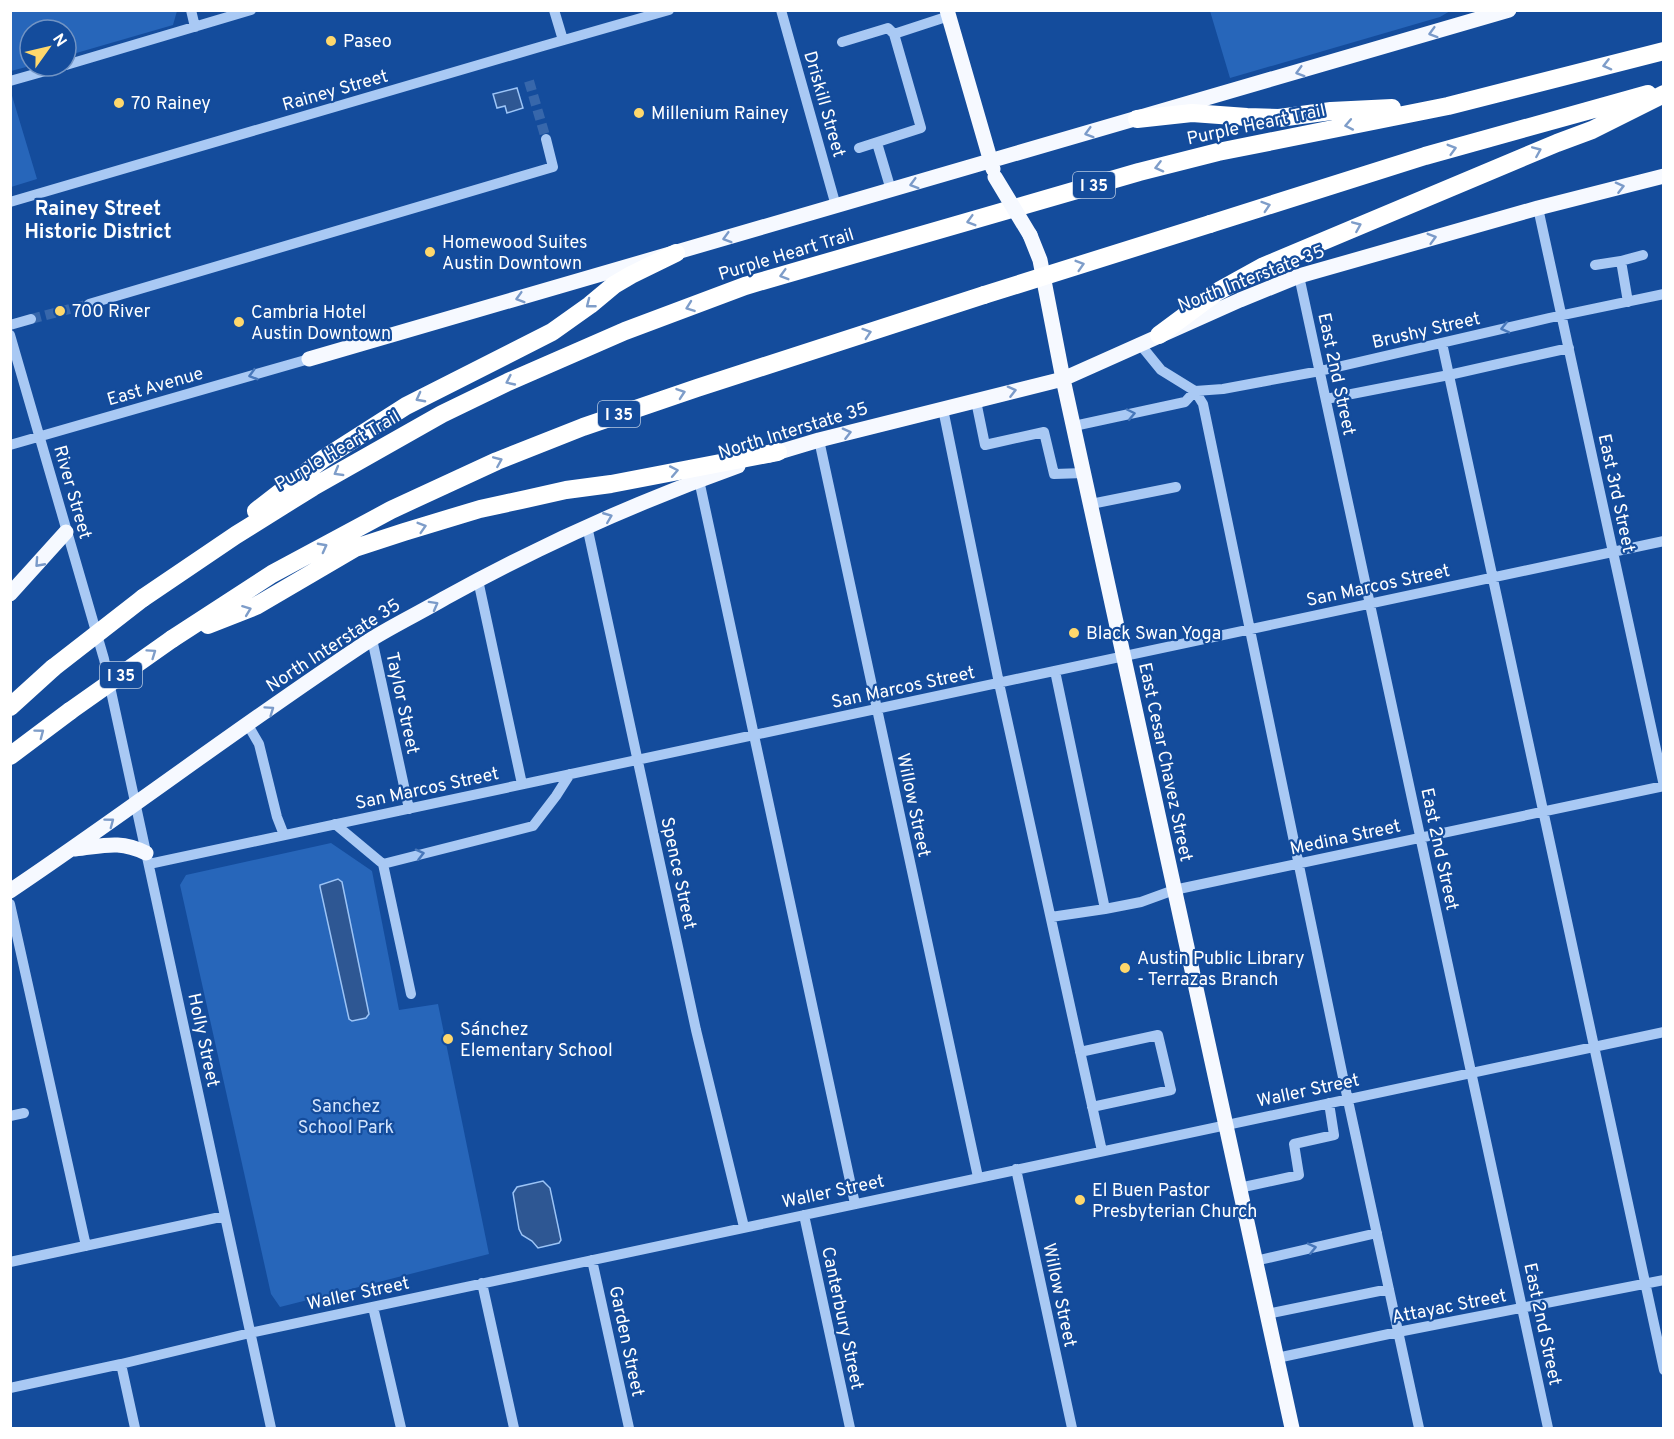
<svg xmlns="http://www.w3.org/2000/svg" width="1674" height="1439" font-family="Overpass,sans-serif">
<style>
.green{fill:#2766ba}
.water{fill:#2e5793;stroke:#9cc4f6;stroke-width:1.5}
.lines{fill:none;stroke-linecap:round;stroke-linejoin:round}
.minor-tunnel{stroke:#3767ab;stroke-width:10;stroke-dasharray:10 5;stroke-linecap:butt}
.minor{stroke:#a9c9f4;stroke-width:10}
.major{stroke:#f6f9ff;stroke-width:15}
.highway{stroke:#fff;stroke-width:18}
.major-bridge{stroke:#f6f9ff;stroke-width:15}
.highway-bridge{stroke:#fff;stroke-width:18}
.oneway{stroke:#7a9ac9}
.oneway2{stroke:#7e9dc9}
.oneway3{stroke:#4878bb}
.poi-dot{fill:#ffd86c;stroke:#144c9c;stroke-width:2}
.labels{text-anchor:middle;stroke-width:4.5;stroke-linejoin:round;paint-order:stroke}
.shield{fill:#144c9c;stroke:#b8c9e1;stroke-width:1.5}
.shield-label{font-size:16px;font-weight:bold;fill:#fff}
.poi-label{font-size:18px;fill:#fff;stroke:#144c9c;text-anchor:start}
.street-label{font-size:18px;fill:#fff;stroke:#144c9c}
.park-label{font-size:18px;fill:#d2e4fd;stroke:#144c9c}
.neighbourhood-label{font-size:20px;font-weight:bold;fill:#fff;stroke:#144c9c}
</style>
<rect width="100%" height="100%" fill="#144c9c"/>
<path class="green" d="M11,10H177V11L173,25L66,56V30H30V66L11,71Z
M1210,11V10L1450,11L1440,17L1230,78Z
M10,89L37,179L11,187H10Z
M331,843L372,871L399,1010L438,1004L489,1254L280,1307L271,1294L180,885L186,875Z"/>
<path class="water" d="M517,88L523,108L507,113L505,106L497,108L493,94Z
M338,879L342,882L369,1014L366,1018L352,1021L349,1019L320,887V885Z
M543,1181L550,1188L561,1240L559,1243L538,1248L532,1241L522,1235L519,1229L513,1193L517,1187Z"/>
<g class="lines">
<path class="minor-tunnel" d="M529,81L546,139
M31,319L89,304"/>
<path class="minor" d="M191,10L195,27
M554,10L563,40
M781,10L836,206
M894,34L949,16
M842,42L888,28L894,34L921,128L859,148
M66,65L251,10
M10,81L63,66
M877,143L891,190
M10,202L543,46L669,10
M1538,208L1664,786
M1621,261L1643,255
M1595,265L1621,261L1628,302
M1299,276L1548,1428
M89,304L553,167L546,139
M10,325L31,319
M10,335L104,659L271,1428
M1139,343L1161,370L1195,391L1223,389L1320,371L1549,318L1664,294
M1442,343L1664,1370
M1326,399L1449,375L1569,348
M976,401L985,445L1044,432L1054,474L1084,473
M943,409L999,683L1102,1151
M1074,426L1185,402L1195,391L1203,404L1344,1082L1419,1428
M819,440L978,1177
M10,445L309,359
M699,480L855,1204
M1091,504L1176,487
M587,526L696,1030L744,1227
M478,580L522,784
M372,639L409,809
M1055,671L1105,909
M248,725L259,744L277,817L284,835
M335,824L383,864L533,826L556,796L570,774
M149,864L1664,541
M383,864L411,994
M10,904L86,1246
M1051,917L1105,909L1141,902L1174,890L1664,786
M1080,1052L1158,1035L1171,1090L1092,1107
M10,1116L24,1113
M1016,1169L1072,1428
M1239,1188L1299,1175L1294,1144L1334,1135L1329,1103
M804,1215L850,1428
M592,1260L629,1428
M1255,1261L1377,1233
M10,1262L225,1216
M482,1283L514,1428
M373,1307L401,1428
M1267,1314L1389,1289
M1277,1358L1398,1332L1664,1280
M121,1364L135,1428
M10,1388L121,1364L250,1333L1664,1032"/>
<path class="major" d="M947,10L993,169
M1030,235L1040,260L1063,379L1292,1428
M309,359L1509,10
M769,455L819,440L1063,379L1240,300L1299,276L1538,208L1664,176
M10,594L66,532
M75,849C104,846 119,840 146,853
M10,891C132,809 248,720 370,640C394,625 421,612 445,598C539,546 637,502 738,466"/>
<path class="highway" d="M1137,119L1192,113L1247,117L1279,118L1331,111L1392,108
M1210,224L1425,156L1648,94
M1159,335L1217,292L1264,266L1557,143L1592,130L1664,94
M256,511L323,459L406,406L552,332L590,305L614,285L631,275L676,253
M143,598L236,535L313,487L442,414L508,382L625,331L745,286L1139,172L1218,152L1448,106L1664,51
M208,625L256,606L355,548L404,532L480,509L526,499L566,490L611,484L778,452
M172,639L272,574L391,510L497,461L583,427L697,388L984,295
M10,707L53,668
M10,756L70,711"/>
<path class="major-bridge" d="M995,177L1030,235"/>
<path class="highway-bridge" d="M984,295L1210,224
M53,668L143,598
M70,711L172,639"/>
</g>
<defs><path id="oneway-chevron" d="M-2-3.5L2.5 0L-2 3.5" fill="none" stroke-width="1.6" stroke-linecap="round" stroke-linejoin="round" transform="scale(1.5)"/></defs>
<g class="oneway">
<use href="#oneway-chevron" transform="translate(1433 33) rotate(164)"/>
<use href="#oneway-chevron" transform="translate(1300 72) rotate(164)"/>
<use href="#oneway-chevron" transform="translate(1089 133) rotate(164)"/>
<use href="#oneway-chevron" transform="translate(914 184) rotate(164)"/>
<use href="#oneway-chevron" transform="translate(1620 187) rotate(-14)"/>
<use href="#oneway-chevron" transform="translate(727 238) rotate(164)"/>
<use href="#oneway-chevron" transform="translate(1432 238) rotate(-16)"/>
<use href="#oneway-chevron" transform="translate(520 298) rotate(164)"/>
<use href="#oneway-chevron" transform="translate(1012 391) rotate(-14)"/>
<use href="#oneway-chevron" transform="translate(847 433) rotate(-14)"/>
<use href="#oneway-chevron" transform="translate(608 517) rotate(-22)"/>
<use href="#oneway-chevron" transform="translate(39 563) rotate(132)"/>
<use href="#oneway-chevron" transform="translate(434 605) rotate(-29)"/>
<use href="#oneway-chevron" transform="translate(270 710) rotate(-35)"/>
<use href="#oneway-chevron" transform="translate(110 822) rotate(-37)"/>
</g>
<g class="oneway2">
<use href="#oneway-chevron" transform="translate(1607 65) rotate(166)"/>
<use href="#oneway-chevron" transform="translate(1349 125) rotate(169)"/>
<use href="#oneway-chevron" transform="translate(1452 149) rotate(-16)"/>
<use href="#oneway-chevron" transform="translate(1537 151) rotate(-23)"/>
<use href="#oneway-chevron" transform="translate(1159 167) rotate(166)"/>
<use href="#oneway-chevron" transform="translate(1266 206) rotate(-18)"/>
<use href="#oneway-chevron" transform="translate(971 221) rotate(164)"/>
<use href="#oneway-chevron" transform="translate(1357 226) rotate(-23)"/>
<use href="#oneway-chevron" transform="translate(1080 265) rotate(-17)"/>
<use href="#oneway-chevron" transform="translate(784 275) rotate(164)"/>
<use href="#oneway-chevron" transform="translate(590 304) rotate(142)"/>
<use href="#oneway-chevron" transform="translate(690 307) rotate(160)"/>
<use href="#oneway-chevron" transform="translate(867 333) rotate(-18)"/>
<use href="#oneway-chevron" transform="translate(510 381) rotate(155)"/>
<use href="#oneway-chevron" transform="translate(681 393) rotate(-19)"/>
<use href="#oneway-chevron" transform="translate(420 398) rotate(152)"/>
<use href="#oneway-chevron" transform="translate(498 461) rotate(-23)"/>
<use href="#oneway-chevron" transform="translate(674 471) rotate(-11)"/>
<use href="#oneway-chevron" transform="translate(338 472) rotate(150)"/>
<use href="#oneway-chevron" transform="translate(422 527) rotate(-17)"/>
<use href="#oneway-chevron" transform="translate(323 547) rotate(-28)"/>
<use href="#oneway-chevron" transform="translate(247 610) rotate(-21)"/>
<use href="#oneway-chevron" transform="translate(152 653) rotate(-35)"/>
<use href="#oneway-chevron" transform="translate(40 733) rotate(-37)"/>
</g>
<g class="oneway3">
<use href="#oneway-chevron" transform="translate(1505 328) rotate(167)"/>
<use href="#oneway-chevron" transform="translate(253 375) rotate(164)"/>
<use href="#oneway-chevron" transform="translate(1131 414) rotate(-12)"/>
<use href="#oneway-chevron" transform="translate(420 854) rotate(-14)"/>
<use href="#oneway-chevron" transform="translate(1312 1248) rotate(-13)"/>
</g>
<g class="poi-dot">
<circle cx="331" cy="41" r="6"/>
<circle cx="119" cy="103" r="6"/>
<circle cx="639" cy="113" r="6"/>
<circle cx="430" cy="252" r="6"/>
<circle cx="60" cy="311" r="6"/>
<circle cx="239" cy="322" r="6"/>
<circle cx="1074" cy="633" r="6"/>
<circle cx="1125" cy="968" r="6"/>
<circle cx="448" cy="1039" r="6"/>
<circle cx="1080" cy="1200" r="6"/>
</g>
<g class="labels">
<g class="shield">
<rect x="1073" y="172" width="42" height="26" rx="4.5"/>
<rect x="598" y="401" width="42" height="26" rx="4.5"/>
<rect x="100" y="662" width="42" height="26" rx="4.5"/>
</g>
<g class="shield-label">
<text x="1094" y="191">I 35</text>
<text x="619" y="420">I 35</text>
<text x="121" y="681">I 35</text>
</g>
<g class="poi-label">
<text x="343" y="47">Paseo</text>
<text x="131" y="109">70 Rainey</text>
<text x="651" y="119">Millenium Rainey</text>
<text x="442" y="248">Homewood Suites<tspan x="442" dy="21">Austin Downtown</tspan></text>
<text x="72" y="317">700 River</text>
<text x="251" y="318">Cambria Hotel<tspan x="251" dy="21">Austin Downtown</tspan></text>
<text x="1086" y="639">Black Swan Yoga</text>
<text x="1137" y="964">Austin Public Library<tspan x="1137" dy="21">- Terrazas Branch</tspan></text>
<text x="460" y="1035">Sánchez<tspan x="460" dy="21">Elementary School</tspan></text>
<text x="1092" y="1196">El Buen Pastor<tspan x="1092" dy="21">Presbyterian Church</tspan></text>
</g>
<g class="street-label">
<text transform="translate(335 90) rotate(-16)" y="6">Rainey Street</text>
<text transform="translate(825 104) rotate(74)" y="6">Driskill Street</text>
<text transform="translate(1256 124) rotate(-12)" y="6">Purple Heart Trail</text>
<text transform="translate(786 254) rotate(-17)" y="6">Purple Heart Trail</text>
<text transform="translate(1251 278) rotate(-21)" y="6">North Interstate 35</text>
<text transform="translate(1426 330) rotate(-13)" y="6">Brushy Street</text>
<text transform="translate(1337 374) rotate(78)" y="6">East 2nd Street</text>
<text transform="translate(155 386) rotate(-16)" y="6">East Avenue</text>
<text transform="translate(793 430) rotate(-17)" y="6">North Interstate 35</text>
<text transform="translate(337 450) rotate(-30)" y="6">Purple Heart Trail</text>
<text transform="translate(73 492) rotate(74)" y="6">River Street</text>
<text transform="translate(1617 493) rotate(78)" y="6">East 3rd Street</text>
<text transform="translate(1378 585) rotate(-12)" y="6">San Marcos Street</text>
<text transform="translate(333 645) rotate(-33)" y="6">North Interstate 35</text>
<text transform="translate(903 687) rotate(-12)" y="6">San Marcos Street</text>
<text transform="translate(403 703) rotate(78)" y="6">Taylor Street</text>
<text transform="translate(1166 762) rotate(78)" y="6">East Cesar Chavez Street</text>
<text transform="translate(427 788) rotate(-12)" y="6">San Marcos Street</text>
<text transform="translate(914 805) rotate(78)" y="6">Willow Street</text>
<text transform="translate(1345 837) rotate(-12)" y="6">Medina Street</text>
<text transform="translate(1440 849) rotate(78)" y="6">East 2nd Street</text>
<text transform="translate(679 873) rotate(78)" y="6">Spence Street</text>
<text transform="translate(204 1040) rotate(78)" y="6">Holly Street</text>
<text transform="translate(1308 1090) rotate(-12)" y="6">Waller Street</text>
<text transform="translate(833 1191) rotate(-12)" y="6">Waller Street</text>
<text transform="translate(358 1293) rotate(-12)" y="6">Waller Street</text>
<text transform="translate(1060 1295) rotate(78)" y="6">Willow Street</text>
<text transform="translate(1449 1306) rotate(-11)" y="6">Attayac Street</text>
<text transform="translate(843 1318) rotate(78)" y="6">Canterbury Street</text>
<text transform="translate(1543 1324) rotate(78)" y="6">East 2nd Street</text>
<text transform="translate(627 1341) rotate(78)" y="6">Garden Street</text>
</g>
<g class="park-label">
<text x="346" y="1112">Sanchez<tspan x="346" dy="21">School Park</tspan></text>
</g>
<g class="neighbourhood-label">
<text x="98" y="215">Rainey Street<tspan x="98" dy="23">Historic District</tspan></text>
</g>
</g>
<rect width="1674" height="1439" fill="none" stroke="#ffffff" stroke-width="24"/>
<g transform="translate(48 48) rotate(56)"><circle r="28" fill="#144c9c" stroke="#7294c4" stroke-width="1.5"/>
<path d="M0-4.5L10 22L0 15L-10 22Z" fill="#ffd86c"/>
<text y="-9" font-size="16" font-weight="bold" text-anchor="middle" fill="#ffffff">N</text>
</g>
</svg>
